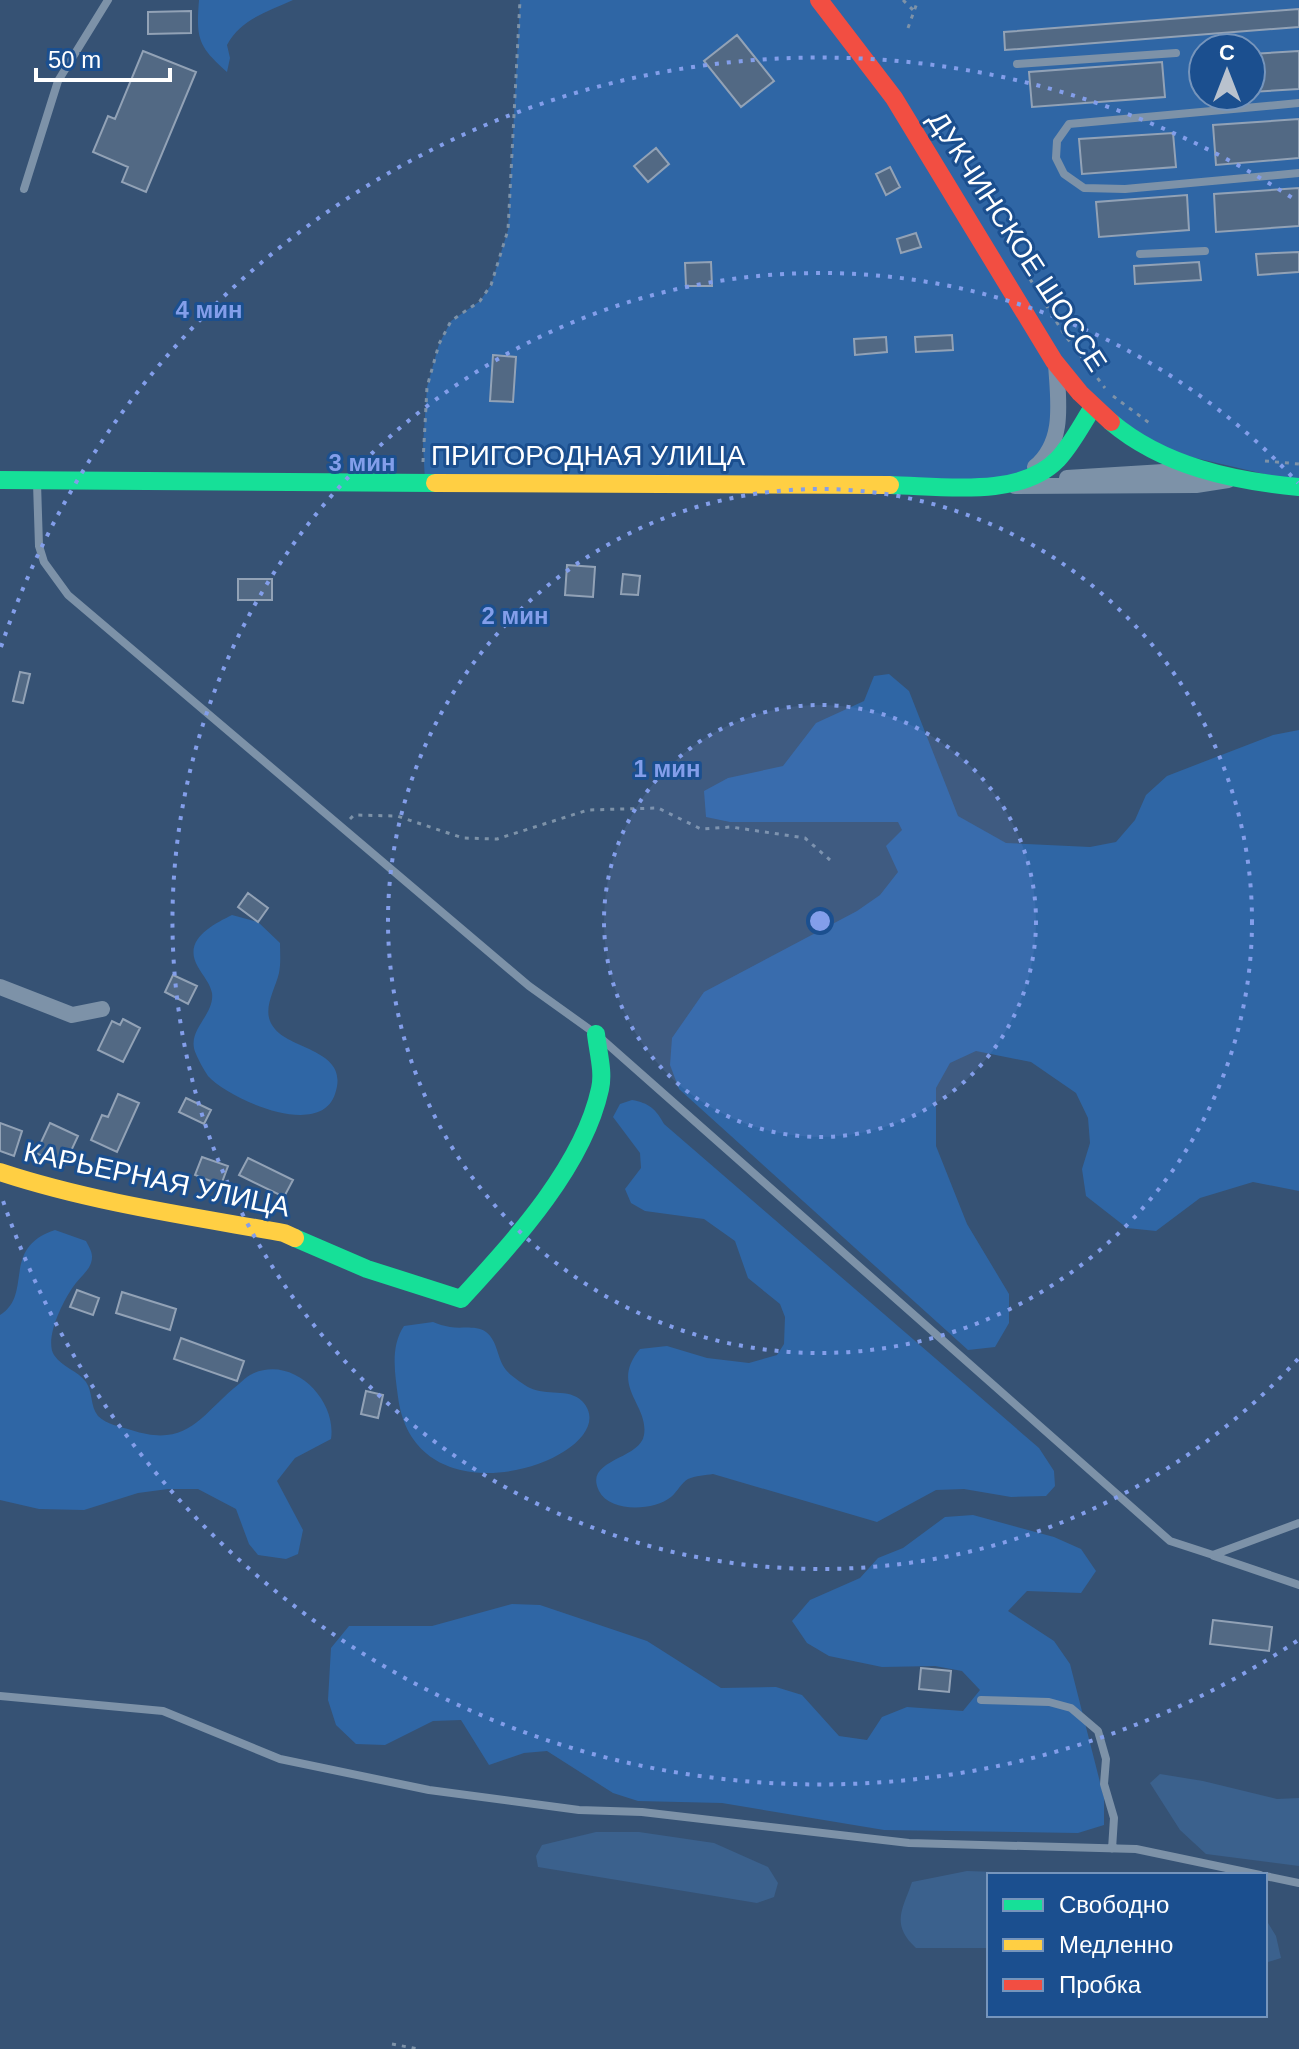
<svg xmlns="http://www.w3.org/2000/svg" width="1299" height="2049" font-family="Arial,sans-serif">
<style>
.green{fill:#2f66a5;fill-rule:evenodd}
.water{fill:#3b618d}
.building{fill:#526984;stroke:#92a2b6;stroke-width:2}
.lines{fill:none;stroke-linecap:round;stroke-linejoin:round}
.path{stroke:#7d92a8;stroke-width:3;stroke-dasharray:4 6;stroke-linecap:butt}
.lane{stroke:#7d92a8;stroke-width:8}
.street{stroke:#7d92a8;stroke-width:16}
.fast{stroke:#16e098;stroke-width:18}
.slow{stroke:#ffcf43;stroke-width:18}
.jam{stroke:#f24e42;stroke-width:18}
.ring{fill:none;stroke:#839eea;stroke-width:4;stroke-dasharray:4 8}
.labels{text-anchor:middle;stroke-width:6;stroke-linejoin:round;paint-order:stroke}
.street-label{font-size:28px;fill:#fff;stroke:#1b4f8f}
.centre{fill:#839eea;stroke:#1b4f8f;stroke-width:4}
.ring-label{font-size:24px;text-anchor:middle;font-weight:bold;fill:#839eea;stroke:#1b4f8f;stroke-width:6;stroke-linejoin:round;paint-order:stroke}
</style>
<rect width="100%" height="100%" fill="#365274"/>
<path class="green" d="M199,0H293C267,12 241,19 227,45L230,58L227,72C198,46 196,39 199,0Z
M520,0H1299V482L1148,447L1057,364L1058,398L1044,459L1002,486L425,481L423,445L427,387L439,344L451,321L480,301L491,285L508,230ZM1203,48H1251V96H1203Z
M889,674L909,691L958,816L1006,843L1090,847L1116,842L1135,820L1146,795L1167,776L1273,735L1299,730V1191L1253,1182L1200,1198L1156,1231L1127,1228L1086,1196L1082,1169L1090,1143L1088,1118L1076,1093L1031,1062L976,1051L950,1063L936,1088V1146L967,1224L1009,1294V1323L995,1347L968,1350L679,1089L670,1065L672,1038L704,992L857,911L880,895L898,872L886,846L902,830L898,822H730L706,817L704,791L728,778L783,766L816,723L864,701L874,676Z
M232,915L258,922L280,943C280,953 281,963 279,973C275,990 262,1009 272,1025C287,1051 351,1048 335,1094C320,1140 229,1099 208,1076C204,1070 199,1061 196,1054C185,1030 215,1016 212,993C210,983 203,976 198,967C182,940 212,925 232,915Z
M632,1100C649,1103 656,1109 664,1124L1039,1448L1054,1471L1055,1486L1046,1496L1011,1497L964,1489L936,1490L877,1522L713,1474C706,1475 695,1476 688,1479C682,1482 677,1492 671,1497C654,1511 610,1513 599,1491C583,1459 640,1460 644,1435C649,1404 609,1386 640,1349L667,1346L707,1358L749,1363L777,1355L784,1344L785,1317L780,1304L748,1278L735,1241L704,1219L645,1211L631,1203L625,1189L641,1168L640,1153L613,1117L620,1104Z
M55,1230L86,1241C90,1249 94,1254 91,1263C88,1272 78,1279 73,1287C63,1301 44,1339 54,1355C62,1367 78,1371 86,1382C93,1392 90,1406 98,1416C106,1424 121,1427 131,1430C189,1449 201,1414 239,1384C243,1380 249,1375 254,1373C294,1356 337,1400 331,1439L295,1458L277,1481L303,1530L298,1554L286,1559L258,1555L249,1544L236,1509L198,1489H168L138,1493L84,1510L39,1509L0,1500V1315C34,1294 0,1248 55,1230Z
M433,1322C438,1324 444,1326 450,1327C461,1329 476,1325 486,1332C498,1341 497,1359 506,1370C511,1376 523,1384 530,1388C546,1396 569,1388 582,1401C632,1453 416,1535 398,1397C395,1373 390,1347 404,1326Z
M973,1515L1054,1537L1081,1549L1096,1571L1081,1593L1027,1591L1008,1611L1054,1641L1070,1664L1104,1798V1825L1078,1833L884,1830L722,1803L638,1801L613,1793L547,1751L524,1753L489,1765L461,1720L433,1721L385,1745L356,1744L336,1725L328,1700L331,1648L349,1626H432L512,1604L540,1605L647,1641L721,1688L776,1687L802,1695L839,1736L867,1740L882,1717L907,1707L963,1711L980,1690L962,1671L935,1666L882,1667L829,1656L807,1643L792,1621L810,1600L860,1578L878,1558L903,1548L945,1517Z"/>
<path class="water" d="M1160,1774L1203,1781L1277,1799L1299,1798V1866L1206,1854L1180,1830L1150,1783Z
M596,1832H639L714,1843L768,1867L778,1883L774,1897L757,1903L538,1867L536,1856L542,1845Z
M967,1871L994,1872L1002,1875H989V1948H916C890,1924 903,1909 912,1882Z
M1265,1918L1276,1936L1281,1958L1265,1963Z"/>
<path class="building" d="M1299,9V27L1005,50L1004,32Z
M191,11V33L148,34V12Z
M737,35L774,81L741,107L704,61Z
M143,51L196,72L146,192L122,182L128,167L93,152L108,116L115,119Z
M1299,51V89L1251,92V54Z
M1198,58H1203L1204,96H1201Z
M1162,62L1165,97L1032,107L1029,72Z
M1299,119V158L1216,165L1213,125Z
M1173,133L1176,167L1082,174L1079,139Z
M656,148L669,164L648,182L634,166Z
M890,167L900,187L886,195L876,174Z
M1299,188V226L1216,232L1214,194Z
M1187,195L1189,230L1099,237L1096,202Z
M916,233L921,247L901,253L897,239Z
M1299,252V272L1258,275L1256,254Z
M711,262L712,286H686L685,263Z
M1199,262L1201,280L1135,284L1134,266Z
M952,335L953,350L916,352L915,337Z
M886,337L887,352L855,355L854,339Z
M493,355L516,357L513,402L490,401Z
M567,565L595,567L593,597L565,595Z
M623,574L640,576L638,595L621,594Z
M238,579H272V600H238Z
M20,672L30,674L23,703L13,701Z
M248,893L268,908L258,922L238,907Z
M173,975L197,986L188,1004L165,992Z
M123,1019L140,1028L123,1062L98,1050L112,1021L120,1025Z
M118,1094L139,1103L117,1152L91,1140L102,1115L108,1117Z
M186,1098L211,1110L204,1124L179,1112Z
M0,1123L22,1131L14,1156L0,1151Z
M50,1123L78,1136L64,1166L36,1153Z
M202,1157L228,1166L221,1185L195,1175Z
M248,1158L293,1180L284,1197L239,1175Z
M77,1290L99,1298L93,1315L70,1307Z
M122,1292L176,1309L170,1330L116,1313Z
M181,1338L244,1361L237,1381L174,1359Z
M366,1391L383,1395L378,1418L361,1414Z
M1213,1620L1272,1627L1269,1651L1210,1644Z
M921,1668L951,1671L949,1692L919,1689Z"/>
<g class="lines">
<path class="path" d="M903,0L914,11
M908,28L918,0
M1030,279L1064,334L1105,388
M1113,396L1152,425
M1265,461L1299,464
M423,462L427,387L439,344L451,321L480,301L491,285L508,230L520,0
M350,819L354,815L397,816L463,838L497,839L588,810L658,808L701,829L731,827L805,838L830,860
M392,2044L418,2049"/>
<path class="lane" d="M1017,64L1176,53
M1299,103L1069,124L1057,141L1056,158L1064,174L1084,188L1125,189L1299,173
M24,189L58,81L108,0
M1140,254L1205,251
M37,483L39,546L44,562L68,595L529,986L596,1034L1170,1541L1213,1555L1299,1523
M1214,1556L1299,1585
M0,1696L163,1711L280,1759L429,1790L579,1810L642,1812L909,1843L1136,1849L1260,1875
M981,1700L1049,1702L1071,1708L1098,1731L1106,1759L1104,1784L1114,1818L1112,1849
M1265,1876L1299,1883"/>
<path class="street" d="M1035,467C1066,441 1058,400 1056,363
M1067,478L1196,470
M1015,486L1196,485L1228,480
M0,987L72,1015L102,1009"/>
<path class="fast" d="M1111,422C1163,466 1233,481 1299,487
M0,480L435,483
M890,485C941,486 1020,499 1058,459C1072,444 1082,424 1093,407
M295,1238L367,1269L461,1299C513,1242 583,1167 600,1089C604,1072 598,1052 596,1034"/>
<path class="slow" d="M435,483L890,485
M0,1172C91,1202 189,1216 284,1233L295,1238"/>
<path class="jam" d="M819,0L894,98L1054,361L1080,393L1111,422"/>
</g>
<circle cx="820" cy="921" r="216" fill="#839eea" fill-opacity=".12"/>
<g class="ring">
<circle cx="820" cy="921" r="216"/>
<circle cx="820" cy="921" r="432"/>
<path d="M1298 1359A648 648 0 1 1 1298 483"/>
<path d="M1297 1641A864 864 0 0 1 1 1195M1 647A864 864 0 0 1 1297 201"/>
</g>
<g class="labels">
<g class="street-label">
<text transform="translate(1018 241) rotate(57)" y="10">ДУКЧИНСКОЕ ШОССЕ</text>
<text x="588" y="465">ПРИГОРОДНАЯ УЛИЦА</text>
<text transform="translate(157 1179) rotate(12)" y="10">КАРЬЕРНАЯ УЛИЦА</text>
</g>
</g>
<circle cx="820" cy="921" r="12" class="centre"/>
<g class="ring-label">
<text x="209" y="318">4 мин</text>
<text x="362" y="471">3 мин</text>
<text x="515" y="624">2 мин</text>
<text x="667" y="777">1 мин</text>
</g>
<rect x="987" y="1873" width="280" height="144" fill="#1b4f8f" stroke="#7695bc" stroke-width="2"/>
<rect x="1003" y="1899" width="40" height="12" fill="#16e098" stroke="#7695bc" stroke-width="2"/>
<text x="1059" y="1913" font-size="24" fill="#ffffff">Свободно</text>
<rect x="1003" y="1939" width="40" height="12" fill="#ffcf43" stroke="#7695bc" stroke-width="2"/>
<text x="1059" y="1953" font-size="24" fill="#ffffff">Медленно</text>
<rect x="1003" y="1979" width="40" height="12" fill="#f24e42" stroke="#7695bc" stroke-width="2"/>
<text x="1059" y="1993" font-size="24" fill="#ffffff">Пробка</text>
<g transform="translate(1227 72)"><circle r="38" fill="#1b4f8f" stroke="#7695bc" stroke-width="2"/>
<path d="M0-6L14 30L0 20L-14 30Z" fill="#b9c2ce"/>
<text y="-12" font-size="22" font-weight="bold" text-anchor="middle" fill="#ffffff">С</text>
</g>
<path d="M36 68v12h134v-12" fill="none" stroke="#ffffff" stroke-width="4"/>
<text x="48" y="68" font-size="24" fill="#ffffff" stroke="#1b4f8f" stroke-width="6" paint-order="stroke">50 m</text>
</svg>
